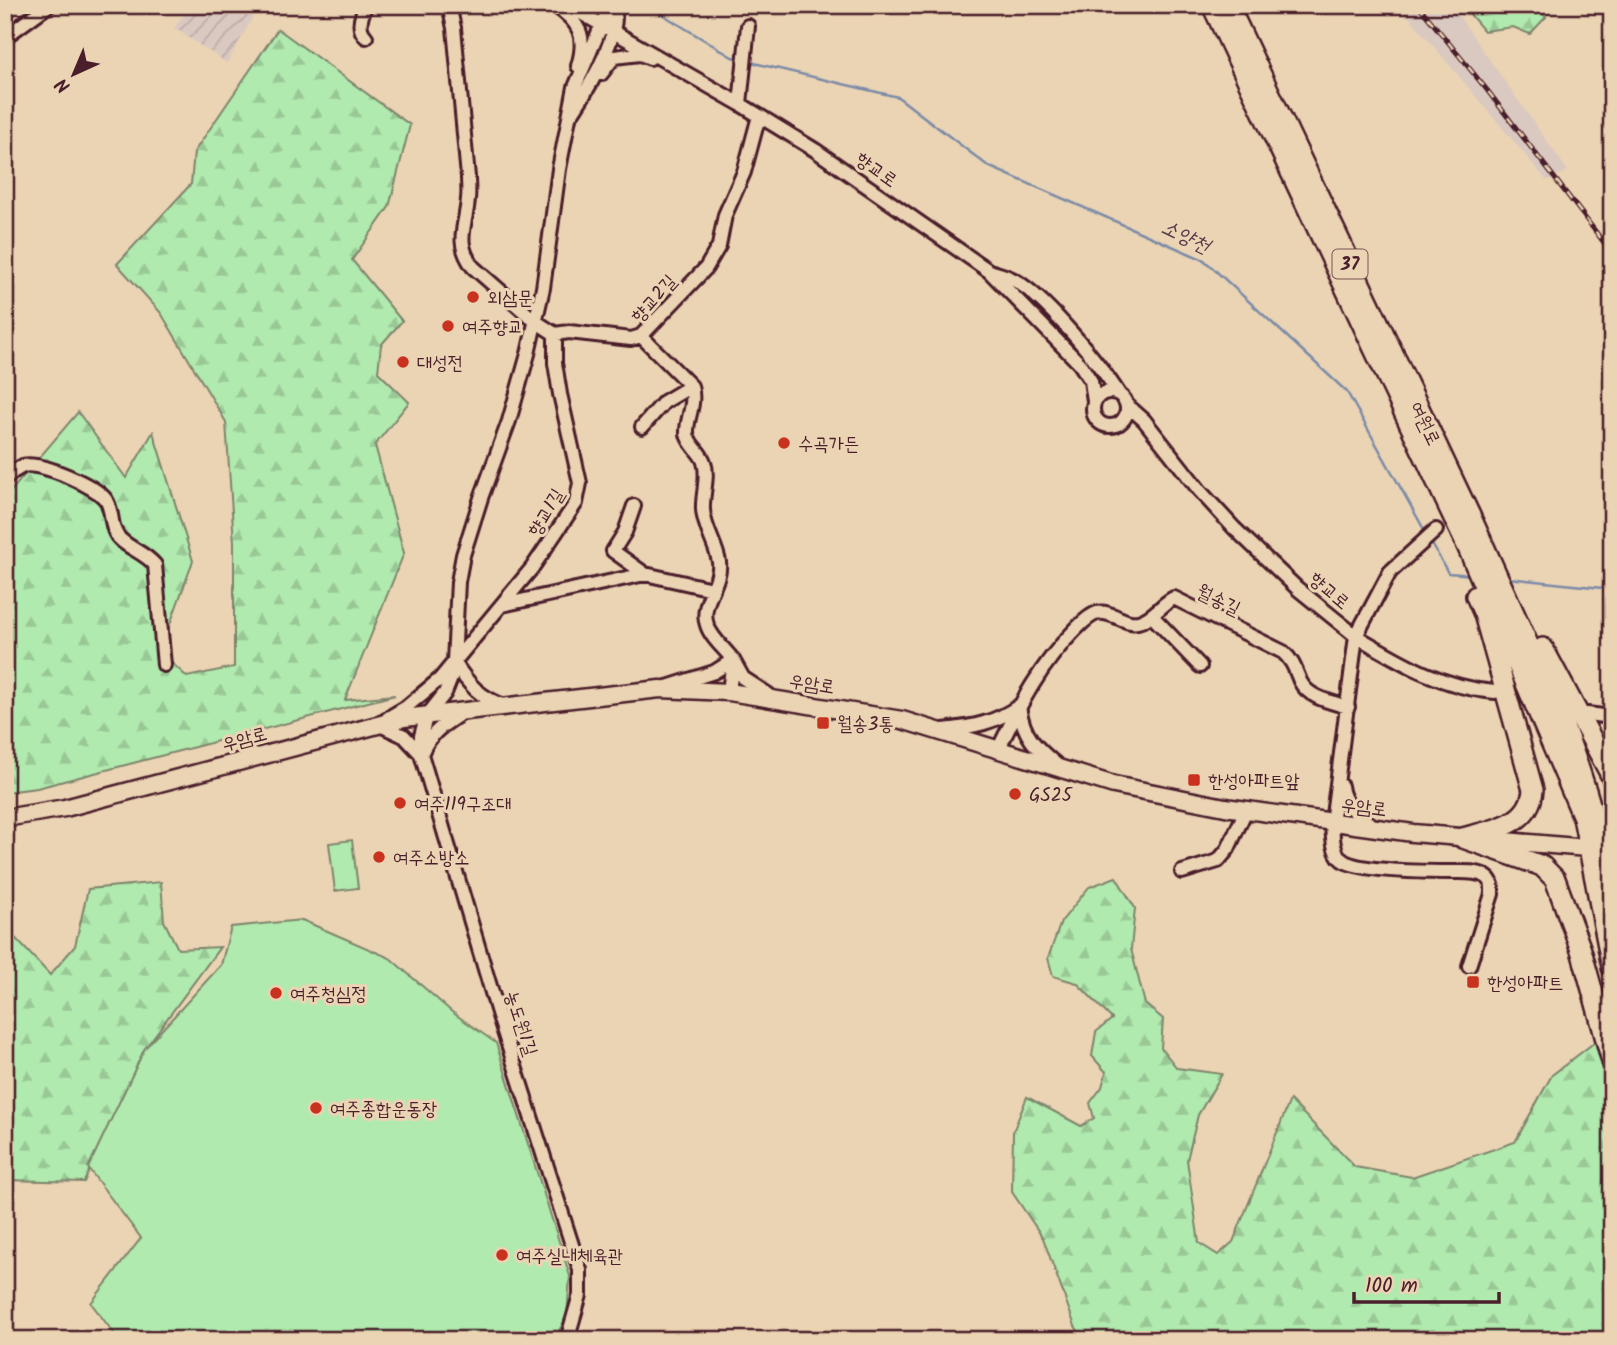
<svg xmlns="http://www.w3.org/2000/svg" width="1617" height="1345" font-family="Kalam,'Poor Story',sans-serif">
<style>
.built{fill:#dac9c1}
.industrial{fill:url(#industrial-furrows)}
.forest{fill:url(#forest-firs);stroke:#7d846c;stroke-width:2}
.pitch{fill:#b0eaae;stroke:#7d846c;stroke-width:2}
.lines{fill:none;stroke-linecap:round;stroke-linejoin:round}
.stream{stroke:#7b8ba7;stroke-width:2.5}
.minor-casing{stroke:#4a1f2b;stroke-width:18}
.major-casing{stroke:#4a1f2b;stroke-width:21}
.highway-casing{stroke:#4a1f2b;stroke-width:24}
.minor{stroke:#ebd4b4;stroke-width:12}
.major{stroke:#ebd4b4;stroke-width:16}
.highway{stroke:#ebd4b4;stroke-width:19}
.rail-casing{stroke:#4a1f2b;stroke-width:5}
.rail{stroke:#ebd4b4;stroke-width:2.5;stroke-dasharray:8;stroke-linecap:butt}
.poi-dot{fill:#c8321e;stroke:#ebd4b4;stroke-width:2.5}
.labels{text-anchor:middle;stroke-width:6;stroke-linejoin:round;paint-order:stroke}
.shield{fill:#ebd4b4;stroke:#7a5554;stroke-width:2}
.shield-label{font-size:18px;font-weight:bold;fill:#4a1f2b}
.street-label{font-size:19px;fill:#4a1f2b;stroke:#ebd4b4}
.poi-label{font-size:19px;fill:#4a1f2b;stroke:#ebd4b4;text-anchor:start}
.water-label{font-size:21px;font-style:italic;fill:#563a4a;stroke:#ebd4b4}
</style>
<defs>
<pattern id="industrial-furrows" width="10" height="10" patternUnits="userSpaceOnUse" patternTransform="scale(1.75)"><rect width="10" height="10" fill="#dac9c1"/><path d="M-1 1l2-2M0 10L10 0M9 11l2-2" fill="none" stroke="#bdaca6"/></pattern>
<pattern id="forest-firs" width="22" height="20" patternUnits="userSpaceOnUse" patternTransform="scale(1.75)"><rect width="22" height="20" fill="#b0eaae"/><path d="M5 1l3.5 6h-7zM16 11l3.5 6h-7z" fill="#99c896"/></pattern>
</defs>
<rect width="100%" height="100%" fill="#ebd4b4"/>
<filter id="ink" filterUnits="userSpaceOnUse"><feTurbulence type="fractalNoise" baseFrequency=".0143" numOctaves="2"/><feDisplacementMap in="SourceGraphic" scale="14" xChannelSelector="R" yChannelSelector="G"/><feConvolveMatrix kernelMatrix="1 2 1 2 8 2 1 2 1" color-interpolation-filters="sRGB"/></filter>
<g filter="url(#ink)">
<path class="built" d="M1399,5H1451L1568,171L1547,181Z"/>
<path class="industrial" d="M191,5H260L227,63L174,28Z"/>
<path class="forest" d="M1462,5H1534L1546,17L1530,34L1513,27L1484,31Z
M278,29L410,125L389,207L352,260L402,321L381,345L378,372L409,402L375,445L404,553L345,700L395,695L37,788L5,792V498L78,412L126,478L153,432L193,561L160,652L187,677L234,667V543L226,422L161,313L117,264L191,184L194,152Z
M1116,877L1135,908L1131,949L1145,1004L1163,1019L1161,1048L1177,1068L1222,1074L1198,1115L1187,1160L1199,1243L1218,1255L1233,1242L1290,1100L1355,1167L1412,1177L1515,1142L1552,1075L1595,1042L1612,1103L1611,1340H1084L1075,1326L1043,1238L1012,1192L1013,1132L1027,1097L1081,1126L1094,1118L1090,1103L1102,1087L1106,1072L1092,1056L1096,1032L1112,1019L1077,983L1053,976L1048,958L1061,922L1089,887Z
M161,882L164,921L178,949L220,947L144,1050L84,1182L5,1180V927L50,975L75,946L88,889Z"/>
<path class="pitch" d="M352,840L358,888L335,891L329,843Z
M302,920L390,958L452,1012L496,1043L570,1276L567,1316L554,1340H119L91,1303L141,1238L88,1168L145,1048L221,965L231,927Z"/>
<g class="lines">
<path class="stream" d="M647,5L732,57L740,59
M750,62L898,97L988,166L1204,260L1347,392L1426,533
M1431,542L1448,573L1473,575
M1507,578L1612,589"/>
<g class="minor-casing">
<path id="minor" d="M365,5C362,17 356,27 366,37
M554,5C580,22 587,36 578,66
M567,5L740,104L815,150L940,237L989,271L1080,364L1091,381L1094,401
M5,37L49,5
M601,74L614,57L640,54L650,58
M740,104L748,26
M573,112C590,86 618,40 615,10
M989,271C996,273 1003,275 1010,278C1041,291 1100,364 1119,394
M555,334L569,332L631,339L641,336
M1093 409a17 17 0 1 1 34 0a17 17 0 1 1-34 0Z
M1127,405L1144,420L1200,491L1234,528L1298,589L1356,636L1332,823C1333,835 1332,850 1341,859C1354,872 1432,872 1453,872C1463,872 1476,871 1485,876C1493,880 1492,886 1492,894L1469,966
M642,427L664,402L691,386
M5,479C10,474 17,469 23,466C40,461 96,486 106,500C114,512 109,530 121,540C132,550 145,553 155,565L164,665
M634,506L625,532L613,551L645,574
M1436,530L1390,572L1356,636C1400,662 1443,688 1495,692
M502,605L645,574L712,589
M1152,616L1200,666
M454,662C468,684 480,698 505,706
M667,687L714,672L733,660L743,678L769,695
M729,692L733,660C725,649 711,638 707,625C699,604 722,583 719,562C716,544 704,528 703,510C702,494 709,477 704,462C701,452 689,445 687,434C686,418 696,406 691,386L641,336L706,268L719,246L725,215L744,172L759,116
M1587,714L1612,717
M388,718L405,708L440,679L532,568L576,503L580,483L560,394L555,363V334L535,321L473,267C454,241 466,227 468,199C469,191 468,184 468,177L454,28L449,5
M378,724L404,736L421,754C430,733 443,725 462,713
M943,730C973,727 995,723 1019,706C1023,736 1035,747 1058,766
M999,748C1020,704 1041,664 1075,630C1081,624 1088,616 1097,613C1112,610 1124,625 1138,622C1153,619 1161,604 1174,598L1283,652C1293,661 1295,669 1300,681C1308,698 1331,702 1348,707
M1341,786C1343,805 1359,817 1375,827
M1182,872L1218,861L1228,849L1246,810
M567,1340L580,1295V1270L498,1013L421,754V736L426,717L445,693L451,678L454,662L458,582L463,555L481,498L509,421L528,354L543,288L559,169L575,87L605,17L615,10L617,5"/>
</g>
<g class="major-casing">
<path id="major" d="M5,818L65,808L404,718L660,689L729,692L902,720L1114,785L1225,807L1413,833L1599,849"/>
</g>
<g class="highway-casing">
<path id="highway" d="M1212,5L1468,548L1583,817L1612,967
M1228,5L1473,522L1555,704C1580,765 1599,828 1612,893
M1543,648L1612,777
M1463,838C1491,830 1530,826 1533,790L1484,614L1476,596
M1463,838L1542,866L1555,879L1581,950L1612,1061"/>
</g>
<use href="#minor" class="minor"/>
<use href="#major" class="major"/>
<use href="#highway" class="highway"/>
<g class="rail-casing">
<path id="rail" d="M1418,5L1487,90L1612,253"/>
</g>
<use href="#rail" class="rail"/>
</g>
</g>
<g class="poi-dot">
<circle cx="473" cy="297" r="7"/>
<circle cx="448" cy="326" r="7"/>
<circle cx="403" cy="362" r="7"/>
<circle cx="784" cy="443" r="7"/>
<rect x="816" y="716" width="14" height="14" rx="3.5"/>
<rect x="1187" y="773" width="14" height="14" rx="3.5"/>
<circle cx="1015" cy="794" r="7"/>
<circle cx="400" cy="803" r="7"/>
<circle cx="379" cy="857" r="7"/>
<rect x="1466" y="975" width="14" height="14" rx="3.5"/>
<circle cx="276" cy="993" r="7"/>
<circle cx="316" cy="1108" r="7"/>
<circle cx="502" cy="1255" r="7"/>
</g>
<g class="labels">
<rect class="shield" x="1332.5" y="249.5" width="35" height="29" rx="5"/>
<g class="shield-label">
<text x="1350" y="270">37</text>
</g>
<g class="street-label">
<text transform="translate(877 169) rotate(35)" y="7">향교로</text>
<text transform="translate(653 298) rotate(-48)" y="7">향교2길</text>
<text transform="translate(1426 423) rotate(64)" y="7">여원로</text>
<text transform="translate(545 512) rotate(-59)" y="7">향교1길</text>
<text transform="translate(1330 590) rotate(40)" y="7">향교로</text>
<text transform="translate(1219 599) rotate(26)" y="7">월송길</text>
<text transform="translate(812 683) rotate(9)" y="7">우암로</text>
<text transform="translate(244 738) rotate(-15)" y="7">우암로</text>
<text transform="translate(1364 806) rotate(7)" y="7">우암로</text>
<text transform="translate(522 1023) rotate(72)" y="7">농도원1길</text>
</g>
<g class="poi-label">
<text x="487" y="304">외삼문</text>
<text x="462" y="333">여주향교</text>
<text x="417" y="369">대성전</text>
<text x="798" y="450">수곡가든</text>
<text x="837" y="730">월송3통</text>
<text x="1208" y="787">한성아파트앞</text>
<text x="1029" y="801">GS25</text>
<text x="414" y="810">여주119구조대</text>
<text x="393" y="864">여주소방소</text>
<text x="1487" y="989">한성아파트</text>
<text x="290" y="1000">여주청심정</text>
<text x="330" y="1115">여주종합운동장</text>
<text x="516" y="1262">여주실내체육관</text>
</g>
<g class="water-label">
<text transform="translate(1186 236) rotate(26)" y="7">소양천</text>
</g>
</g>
<rect width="1617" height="1345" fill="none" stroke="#ebd4b4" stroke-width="28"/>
<rect x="14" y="14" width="1589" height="1317" fill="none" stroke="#4a1f2b" stroke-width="2.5" filter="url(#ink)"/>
<g transform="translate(74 74) rotate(224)" stroke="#ebd4b4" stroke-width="5" paint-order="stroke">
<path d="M0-5L12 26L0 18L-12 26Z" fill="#4a1f2b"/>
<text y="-10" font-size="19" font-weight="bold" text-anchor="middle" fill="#4a1f2b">N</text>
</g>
<path d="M1354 1292v10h145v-10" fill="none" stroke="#4a1f2b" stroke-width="3.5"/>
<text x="1365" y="1292" font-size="21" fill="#4a1f2b" stroke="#ebd4b4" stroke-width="5" paint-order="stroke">100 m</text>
</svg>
